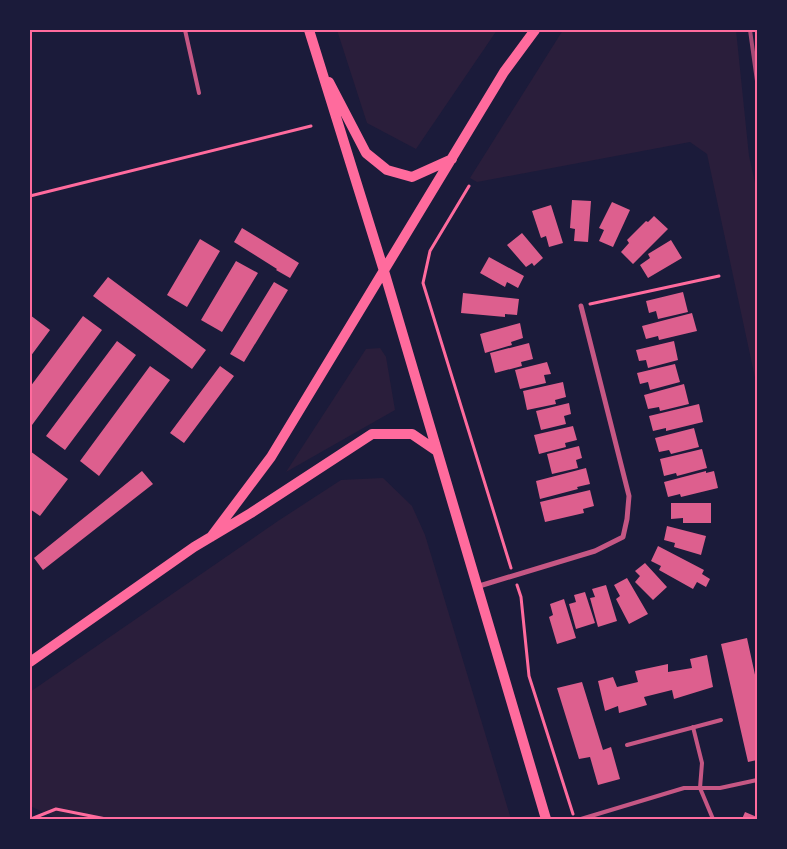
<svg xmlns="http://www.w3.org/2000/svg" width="787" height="849" font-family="Quicksand,sans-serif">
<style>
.green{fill:#2a1e3b}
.building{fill:#dd5f8e}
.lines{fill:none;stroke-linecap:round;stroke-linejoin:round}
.path{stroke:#ff6b9d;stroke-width:3}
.service{stroke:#c65784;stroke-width:4}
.minor{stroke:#c65784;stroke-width:5}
.secondary{stroke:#ff6b9d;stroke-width:10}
.rail{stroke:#a44b75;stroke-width:4}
.neatline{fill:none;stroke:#ff6b9d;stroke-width:2}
</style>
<rect width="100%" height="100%" fill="#1b1b3a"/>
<path class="green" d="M337,30H497L416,149L367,123Z
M563,30H736L749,156L757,192V387L707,154L690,142L477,182L470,178Z
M380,348L386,357L395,410L286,472L366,349Z
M383,478L412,506L425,535L511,819H58L30,806V692L278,521L341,480Z"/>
<path class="building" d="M572,200L591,201L588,242L574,241L575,229L570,228Z
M612,202L630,210L613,247L599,241L604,230L599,228Z
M551,205L563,243L549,247L546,236L541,238L532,211Z
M654,216L668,229L633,264L621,252L629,243L627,240L646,221L648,222Z
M242,228L299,263L290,278L276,270L277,269L234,242Z
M522,233L543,258L534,266L532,263L526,267L507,245Z
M200,239L220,251L187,307L167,295Z
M671,240L682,258L648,278L640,265L650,258L648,254Z
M489,257L524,276L518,288L507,282L505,287L480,273Z
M236,261L258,273L222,332L201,320Z
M108,277L206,350L192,369L93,296Z
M274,282L288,290L244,362L230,354Z
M683,292L688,312L658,319L656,311L649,313L646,301Z
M463,293L519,299L517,315L505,314V317L461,313Z
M692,313L697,331L659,340L658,336L646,339L642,326Z
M30,315L50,330L30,357Z
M83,316L102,330L32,425L30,424V387Z
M520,323L523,338L511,342L512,345L485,353L480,334Z
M117,341L136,355L65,450L46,436Z
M674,341L678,360L648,368L646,360L639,361L636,350Z
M529,343L533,359L521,362L522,366L495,373L490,353Z
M547,362L551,374L544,375L546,383L520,389L515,370Z
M675,364L680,382L650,390L648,382L640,384L637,373Z
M150,366L170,380L99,476L80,461Z
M220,366L234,376L184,443L170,433Z
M563,382L566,397L555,400L556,404L527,410L523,391Z
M684,384L689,404L660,411L659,407L648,409L644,395Z
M569,403L571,414L564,416L566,424L541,430L536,411Z
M699,404L703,422L666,431V428L653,431L649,416Z
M573,426L577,440L565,443L566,447L539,454L534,435Z
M694,428L699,447L671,454L669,450L659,452L655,438Z
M579,446L582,458L576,460L578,468L552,474L547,454Z
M702,449L707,468L677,476L676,473L664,476L660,459Z
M30,451L68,479L40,516L30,509Z
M586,468L590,484L577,487L578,489L540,499L536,481Z
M142,471L153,484L43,570L34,558Z
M706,471V473L714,471L718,488L681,497L680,494L668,497L664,482Z
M590,490L594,506L583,509L584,513L545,522L540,502Z
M671,503H711V523H683V518L671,519Z
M667,526L706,536L701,555L674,547L675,543L664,540Z
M658,546L704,570L702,574L710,579L706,587L697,582L693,589L659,570L661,566L651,561Z
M645,563L667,587L653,600L635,582L640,576L635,571Z
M627,578L648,614L629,624L616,599L620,596L614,585Z
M606,585L617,621L598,627L590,598L595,597L592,589Z
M585,592L595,623L576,629L569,604L576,602L574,595Z
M564,599L576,638L557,644L549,617L553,615L550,604Z
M747,638L757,684V760L748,762L721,644Z
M707,655L713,687L674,699L672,690L644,697L647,705L619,713L618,706L605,711L598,681L613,677L617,687L638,682L635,671L668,664V672L692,668L690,659Z
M582,682L603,750L611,747L620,779L598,785L590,757L579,759L557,688Z
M745,812L757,817V819H742Z"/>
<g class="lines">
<path class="path" d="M469,186L430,251L423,283L511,568
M30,196L311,126
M590,304L719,276
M517,585L521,597L529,676L573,814
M31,819L56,809L106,819"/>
<path class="service" d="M185,30L199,93
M693,727L702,763L700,788L713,819
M627,745L721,720
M581,819L684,788H720L757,780"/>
<path class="minor" d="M476,587L595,551L623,537L627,519L629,496L581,306"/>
<path class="secondary" d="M309,30L384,271L546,819
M329,82L366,153L387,170L412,177L452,159
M211,537L271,457L504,72L535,30
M30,662L194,547L251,513L372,434H412L437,451"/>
<path class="rail" d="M750,30L757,81"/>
</g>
<rect width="787" height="849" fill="none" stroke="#1b1b3a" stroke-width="62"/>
<rect x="31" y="31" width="725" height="787" class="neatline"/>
</svg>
